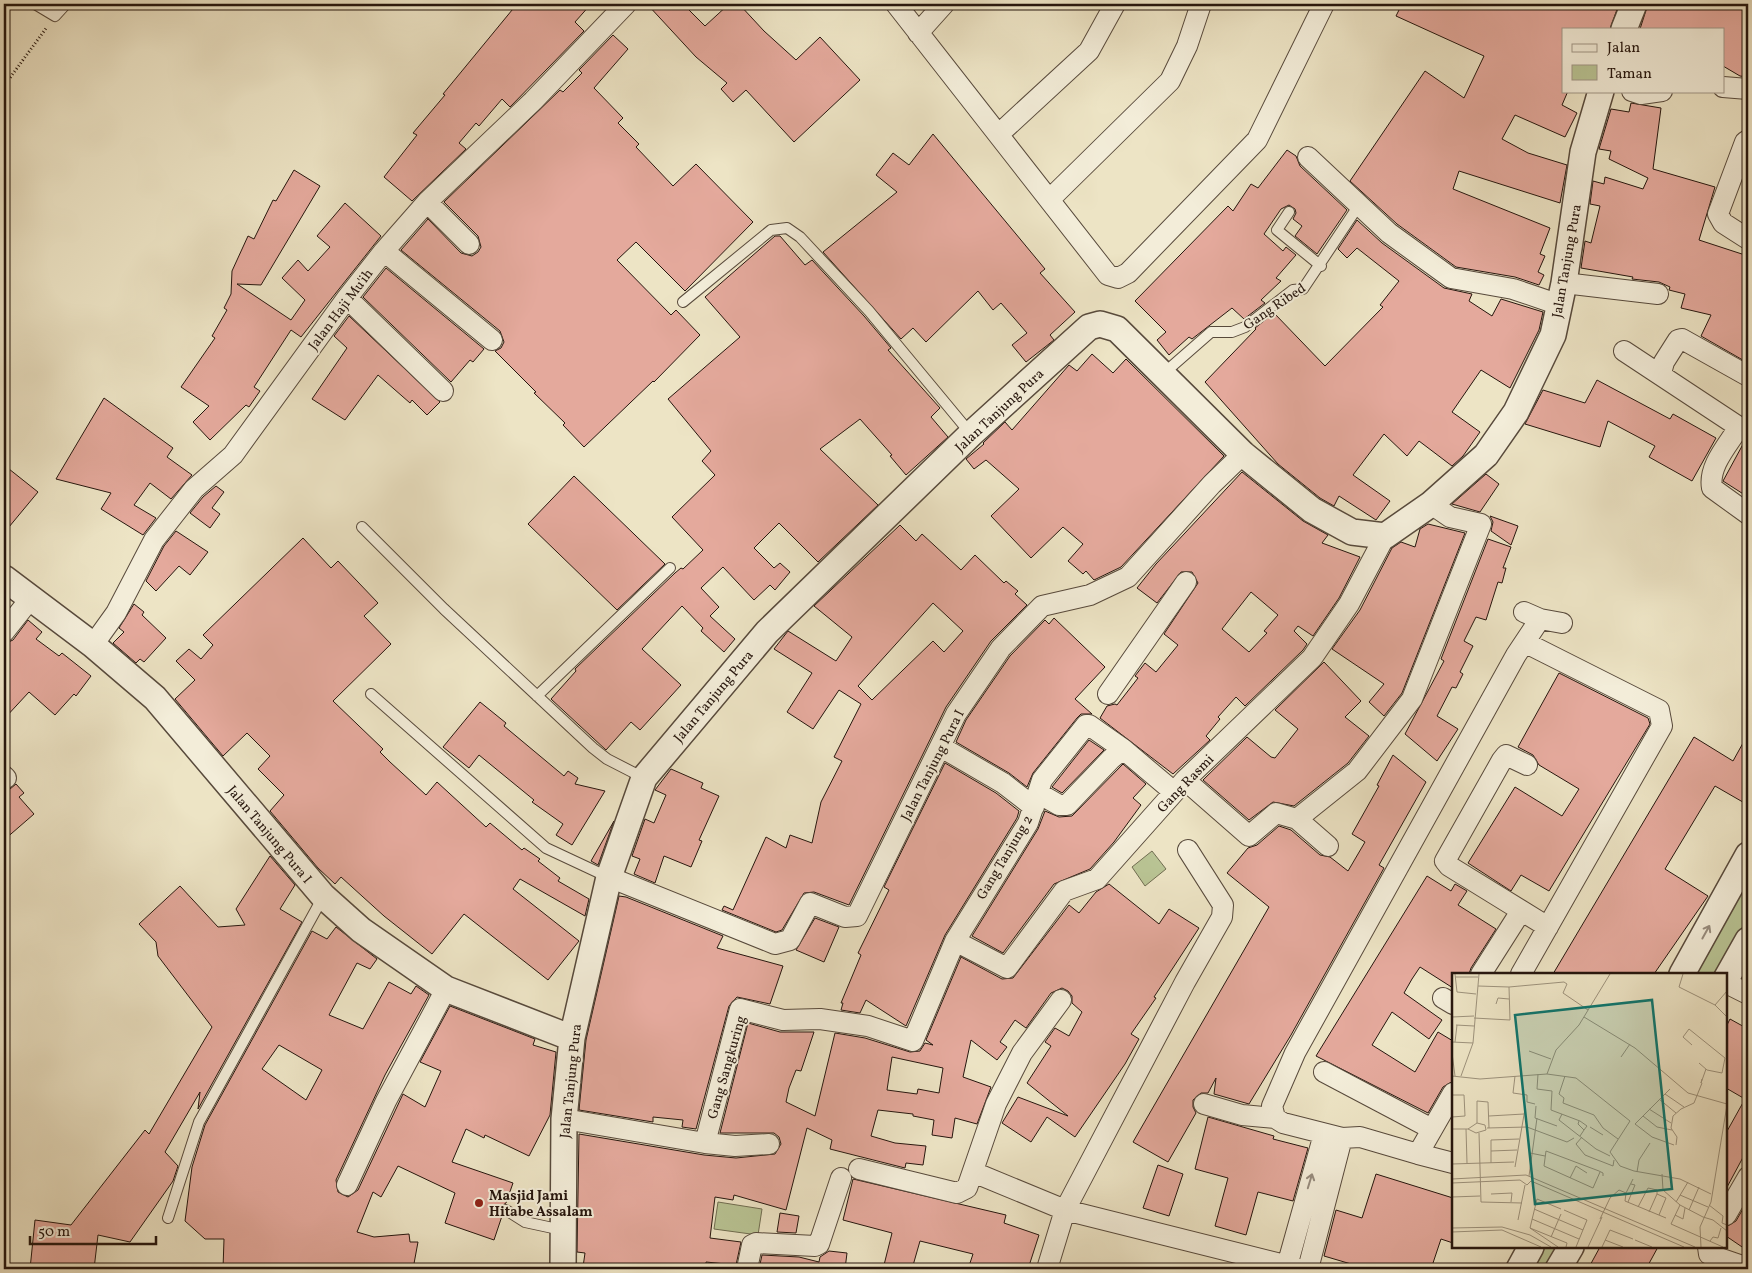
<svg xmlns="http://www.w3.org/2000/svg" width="1752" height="1273" font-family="Vollkorn,serif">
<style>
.green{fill:#b9c494;stroke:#706d51}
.building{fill:#e4a99c;stroke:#26160e;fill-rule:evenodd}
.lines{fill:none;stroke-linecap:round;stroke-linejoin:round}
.service-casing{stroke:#584a3c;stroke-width:12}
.minor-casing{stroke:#584a3c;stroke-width:22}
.tertiary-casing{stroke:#584a3c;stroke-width:28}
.path{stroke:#26160e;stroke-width:3;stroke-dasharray:1 2.5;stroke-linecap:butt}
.service{stroke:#f3edd9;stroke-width:10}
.minor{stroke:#f3edd9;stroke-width:20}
.tertiary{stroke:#f3edd9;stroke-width:25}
.oneway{stroke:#978c7e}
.poi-dot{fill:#8f2418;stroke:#f3edd9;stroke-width:2}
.labels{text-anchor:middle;stroke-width:4;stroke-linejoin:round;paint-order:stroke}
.street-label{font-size:14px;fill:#26160e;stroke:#f3edd9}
.poi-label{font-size:14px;font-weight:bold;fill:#26160e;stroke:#f3edd9;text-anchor:start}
.inset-road{fill:none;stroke:#9d927c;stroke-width:1}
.view{fill:#0f766e;fill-opacity:0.15;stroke:#0f766e;stroke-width:2.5}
.inset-edge{fill:none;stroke:#26160e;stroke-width:2.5}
</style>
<rect width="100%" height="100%" fill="#ede4c5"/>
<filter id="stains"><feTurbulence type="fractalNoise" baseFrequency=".004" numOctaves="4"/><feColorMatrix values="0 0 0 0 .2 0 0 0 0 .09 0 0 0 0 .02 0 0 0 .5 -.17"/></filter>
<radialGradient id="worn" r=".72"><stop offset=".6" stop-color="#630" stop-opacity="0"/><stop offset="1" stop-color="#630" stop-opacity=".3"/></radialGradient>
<path class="green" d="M1152,851L1166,869L1145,886L1132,867Z
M1748,857V940L1726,974H1683Z
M718,1202L762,1209L758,1235L714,1229Z
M1531,1247H1571L1558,1269H1519Z"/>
<path class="building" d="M517,4H591L575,22L584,31L510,107L502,99L479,126L476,123L459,143L466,149L412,201L384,177L417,135L413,133L445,95L443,94Z
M647,4H683L705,26L729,4H739L764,31L796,60L820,37L860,80L794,142L746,90L733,102L721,89L727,83L696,57Z
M1402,4H1619L1610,29H1563V91H1568L1562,105L1577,113L1565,137L1515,115L1502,139L1528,153L1567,165L1560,203L1459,171L1453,189L1550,228L1540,254L1545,256L1538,272L1544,275L1539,285L1515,277L1456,267L1397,224L1350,181L1425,71L1464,98L1484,56L1396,16Z
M1648,4H1748V77L1740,76L1723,66V29H1640Z
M613,35L628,49L594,88L623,118L618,123L639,144L636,147L673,186L696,164L753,222L685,291L636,242L617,260L671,315L676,310L700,335L654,382L653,381L584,447L563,425L565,423L534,393L536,392L495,351L501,348L504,342L500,331L401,250L428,219L461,253L472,256L478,252L481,247L478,236L444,202L560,90L563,92L582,73L579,70Z
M1631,103L1661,108L1653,169L1715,187L1699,240L1748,256V363L1701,336L1711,315L1681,308L1685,294L1669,290L1670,287L1659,282L1632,279L1633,277L1581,268L1585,241L1591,243L1600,206L1590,204L1593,181L1604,184L1605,177L1643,189L1648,178L1609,159L1611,151L1599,149L1611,109L1629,112Z
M933,134L1045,269L1040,273L1075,312L1050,335L1054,340L1026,362L1012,345L1027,333L1001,303L993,310L978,291L926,342L913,328L901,339L823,252L897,192L876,175L893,153L909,165Z
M1287,150L1296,156L1300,166L1347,210L1317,254L1295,236L1302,226L1293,219L1296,213L1295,209L1289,205L1281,209L1264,234L1283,251L1286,247L1296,255L1276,278L1281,281L1261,300L1265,303L1244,319L1232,308L1192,339L1189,337L1169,355L1157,340L1166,332L1135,301L1228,206L1233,211L1251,184L1258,188Z
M294,170L320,186L261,285L237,284L291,320L305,300L282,278L298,260L308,271L330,247L317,236L345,203L381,236L301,337L291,330L254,387L260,391L249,407L246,405L210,440L193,422L209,406L181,387L215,338L212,336L227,310L224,308L231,294L232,271L248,236L254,239L273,200L276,201Z
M1357,220L1382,243L1444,288L1472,294L1469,301L1492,316L1501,299L1543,312L1539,330L1510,388L1481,370L1452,412L1480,432L1463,456L1452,466L1419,441L1407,456L1384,434L1353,475L1390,501L1376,520L1339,496L1334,506L1320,498L1278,464L1205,382L1256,329L1255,328L1274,313L1325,366L1383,307L1380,305L1399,281L1357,248L1347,258L1338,249Z
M775,236H780L805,265L812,260L864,316L891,348L888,350L940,408L931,417L948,437L906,475L890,456L892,455L860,419L820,449L878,505L818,562L779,523L754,548L774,568L780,563L790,572L775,590L770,585L754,600L723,567L701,588L719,607L710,616L735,639L724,652L701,631L703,628L682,606L642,649L681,685L640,730L631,722L606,750L551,699L576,671L575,669L675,573L681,568L683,569L703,550L672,517L715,475L702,461L711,451L668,399L740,337L705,297Z
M386,268L484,349L473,362L470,360L451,382L363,297Z
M349,316L440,402L427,415L412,400L410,403L378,375L345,420L312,399L347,348L334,336Z
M1092,354L1113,373L1126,359L1224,456L1121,567L1094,580L1086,571L1083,574L1068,561L1083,544L1063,527L1031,558L991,516L1019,489L986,460L974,469L966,459L984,444L983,443L1005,422L1012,430L1069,365L1077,371Z
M1597,380L1670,419L1673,414L1716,438L1692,481L1649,457L1655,446L1608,421L1600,447L1525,424L1543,390L1585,403Z
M104,398L173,448L167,457L192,475L171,499L150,483L134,505L156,518L143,535L101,509L111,493L56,479Z
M1748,435V497L1723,481Z
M4,465L38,492L4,533Z
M1242,472L1303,521L1328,535L1322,543L1360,557L1339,598L1313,636L1298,626L1294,631L1307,644L1303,650L1245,706L1236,697L1218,717L1220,719L1206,736L1210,740L1173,774L1100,718L1107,706L1115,704L1117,705L1138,678L1135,676L1145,663L1156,672L1178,645L1164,634L1198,583L1192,572H1181L1157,603L1137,588L1156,564ZM1251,592L1278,615L1264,631L1267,633L1249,652L1222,629Z
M1486,474L1499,484L1480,512L1452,504Z
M574,476L665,564L617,610L528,524Z
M216,486L224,492L212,508L220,514L210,528L190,513L203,497Z
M1490,516L1518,526L1511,545L1491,531L1493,522Z
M1428,524L1465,533L1402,693L1384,716L1369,702L1384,684L1332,649L1360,610L1392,548L1401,542L1415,547L1420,529Z
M900,525L916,541L922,534L961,570L975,555L1004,583L1006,581L1018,591L1015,594L1027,605L991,641L946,707L849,905L814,892L804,893L782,930L776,932L722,910L724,906L733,910L766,837L786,848L790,835L812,843L821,802L842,761L834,757L861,704L839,690L813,729L787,712L812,673L774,649L788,631L836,661L852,637L814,606ZM933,603L963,631L944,652L933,641L872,700L858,686Z
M176,531L208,552L190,575L179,566L156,591L146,581L164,546Z
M303,538L331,568L338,561L378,603L364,616L391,644L333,701L383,749L380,752L390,762L426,795L437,782L486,827L490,823L522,850L524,848L540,859L538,861L560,878L558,881L589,899L585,916L520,879L513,889L579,941L548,980L464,914L432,954L384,916L341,877L335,884L318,868L270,811L284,795L258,769L270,756L247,733L223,756L175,699L195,680L176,661L189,649L201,659L213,645L203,635Z
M1488,539L1511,547L1503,568H1506L1502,583L1498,582L1486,620L1476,617L1464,641L1473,646L1460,672L1463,674L1456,688L1452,687L1437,716L1458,729L1437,761L1405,734L1444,661L1441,659Z
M134,604L144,612L142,615L166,638L144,662L140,659L136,663L113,643L124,632L119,628Z
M1054,618L1105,667L1075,699L1092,714H1081L1077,718L1033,773L1027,787L1009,773L956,742L966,720L1010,656L1045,620L1049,624Z
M28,620L42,632L36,639L59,656L62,653L91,676L76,696L74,694L55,715L29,692L4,719V644L13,640Z
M1324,662L1361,701L1345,717L1369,736L1348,763L1294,806L1273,802L1249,820L1203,780L1247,737L1271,757L1275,758L1298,729L1275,710Z
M1559,673L1648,718L1650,724L1549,891L1521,875L1511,891L1468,863L1515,787L1562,816L1579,789L1539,765L1533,755L1518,747Z
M480,702L506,723L504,726L564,776L568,771L578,778L575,784L605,791L572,845L556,835L563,824L532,802L534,800L479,755L469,768L443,747Z
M1748,734V805L1715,786L1665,869L1708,896L1654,974H1553L1694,737L1733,761Z
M1089,740L1104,750L1062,793L1052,787Z
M1393,755L1426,782L1379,865L1384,868L1291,1035L1249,1104L1214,1094L1216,1078L1208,1093H1201L1193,1100V1107L1196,1113L1168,1162L1133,1142L1269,907L1227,873L1248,848L1257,845L1279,826L1291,830L1320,855L1330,857L1348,871L1365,842L1352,834L1379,786L1377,785Z
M945,763L996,793L1019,811L1017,818L945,935L906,1026L866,1000L860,1013L841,1010L843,1003H841L861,955L858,953L889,890L884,887Z
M1123,764L1146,784L1133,798L1141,805L1114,842L1090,869L1054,884L1003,953L972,936L1038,829L1045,811L1059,817L1072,816Z
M671,769L703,783L701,788L719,796L699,840L702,841L691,867L664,856L655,883L634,874L640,859L632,856L645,819L654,823L666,795L655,790Z
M16,784L24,793L19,797L34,814L4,840V790L10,789Z
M614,821L598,865L591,861Z
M270,856L295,885L280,909L302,922L198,1109L200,1092L165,1152L178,1166L173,1181L130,1242L98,1235L94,1269H30L35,1220L71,1225L145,1130L149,1134L212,1027L158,956L156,942L139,924L180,886L218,927L245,925L236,909Z
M1427,876L1451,891L1455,884L1467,891L1458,905L1496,929L1471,968L1469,974H1453V988L1420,967L1412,979L1404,993L1442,1020L1429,1039L1392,1012L1372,1045L1415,1072L1438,1032L1453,1041V1081L1443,1087L1428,1113L1316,1056Z
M1109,884L1159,924L1169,909L1199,928L1154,997L1156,998L1131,1034L1139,1039L1125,1064L1075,1137L1047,1117L1031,1142L1002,1123L1018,1097L1068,1116L1027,1083L1051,1046L1045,1042L1055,1028L1069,1036L1082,1012L1072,1003V996L1068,991L1062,988L1051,993L1026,1028L1015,1020L1000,1042L1007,1047L997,1060L971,1040L963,1077L991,1087L977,1124L955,1118L952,1138L932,1135L934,1120L913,1116V1114L878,1110L871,1136L895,1143L926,1146L923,1165L906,1163L905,1168L830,1149L832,1140L807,1128L786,1210L734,1195L733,1200L715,1197L710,1238L741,1242L736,1265L706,1262V1269H606L583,1267L585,1253L577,1252L579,1134L704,1155L736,1158L775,1154L781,1144L779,1137L774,1133H720L748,1023L780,1032H814L801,1071L796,1070L789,1088L786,1102L815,1116L835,1033L865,1038L910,1052L920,1051L925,1043L933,1045L926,1040L961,957L1002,979L1013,978L1069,905L1079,913L1096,892ZM892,1057L943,1068L939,1093L918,1089L917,1094L887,1090Z
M619,896L626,897L723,936L717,948L783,966L770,1004L737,997L729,1006L696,1129L682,1127L683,1120L653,1117V1122L579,1110L586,1040Z
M815,918L839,927L824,962L796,950Z
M336,927L377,959L370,969L357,963L329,1015L363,1029L389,982L411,994L416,986L429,995L385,1075L336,1180L338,1192L348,1197L358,1190L403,1094L425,1107L441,1071L420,1062L450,1006L535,1039L533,1045L556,1052L550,1115L529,1156L485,1135L484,1138L466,1129L452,1162L513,1183L506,1203L500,1207L502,1216L494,1240L445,1223L455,1193L398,1166L381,1197L373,1192L357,1232L374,1237L409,1234L410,1242H418L413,1269H223L224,1239H205L185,1221L192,1167L205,1125L312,931L327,939ZM279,1045L322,1070L306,1100L262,1069Z
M1730,1019L1748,1029V1148L1726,1189V1133L1745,1099L1726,1088V1027Z
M1208,1117L1274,1136L1273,1139L1308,1148L1293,1201L1258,1192L1246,1235L1215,1226L1228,1178L1195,1169Z
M1158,1165L1183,1174L1169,1216L1143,1208Z
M1376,1174L1453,1198V1243L1441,1239L1431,1269H1368L1324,1256L1336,1210L1362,1218Z
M853,1179L1006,1215L1004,1223L1039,1235L1028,1269H968L973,1254L920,1241L912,1269H883L892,1233L843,1220Z
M1744,1207L1748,1209V1251L1726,1236V1227L1736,1221Z
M780,1213L799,1216L796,1233L777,1232Z
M1600,1247H1658L1646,1269H1588Z
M829,1251L847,1253L845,1269H759L762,1255L799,1257L819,1262L820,1257Z"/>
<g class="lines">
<g class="service-casing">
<path id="service" d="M35,4L55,16L66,4
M1289,212L1277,230L1321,266
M683,302L771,230L787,228L800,237L869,311L971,434
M1163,374L1211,332H1232L1245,327L1293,290L1303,289L1359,205
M362,527L444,609L593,748L607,759L644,778
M371,694L546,848L608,877
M537,696L670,568
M506,1210L525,1222L562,1230
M168,1218L199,1122L323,897"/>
</g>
<g class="minor-casing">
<path id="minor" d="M896,4L1108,275L1118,278L1128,273L1257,140L1324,4
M918,33L944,4
M1723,87L1748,89
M1632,91L1641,94L1662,91
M999,134L1089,51L1115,4
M1748,140L1745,142L1718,214L1723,223L1748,239
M1308,157L1389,233L1451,278L1513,289L1560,305
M1050,199L1170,81L1187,46L1201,4
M427,202L469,244
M384,251L492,340
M1564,283L1658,294
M347,298L443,391
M1624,351L1739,427C1728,445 1708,466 1712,488L1748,514
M1661,373L1664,362L1678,340L1682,339L1748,376
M1524,612L1540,619
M4,632L31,598
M93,645L116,613L154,540L194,489L233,455L347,298L384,251L427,202L533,101L626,4
M1108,694L1186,582
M941,747L1003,783L1034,807
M1527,765L1506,755L1502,760L1445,861L1449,866L1548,927
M4,776L6,778
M1185,780L1249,836L1276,813L1297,819L1357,771L1412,699L1481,524L1450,517L1431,504
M1038,793L1059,805H1067L1111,759L1123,749L1174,792
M1297,819L1328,846
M609,877L775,944L790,940L810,903L845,917L857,916L956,714L1001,648L1042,606L1090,595L1128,577L1212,484L1243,454
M955,941L1007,968L1064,891L1097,879L1185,780L1312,658L1349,604L1385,536
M1481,974L1521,911
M1521,974L1662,726L1659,710L1526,643
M1726,983L1748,994
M1443,998L1453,1004
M1324,1072L1432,1129
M1453,1093L1418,1154L1360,1137L1342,1138L1283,1123L1275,1118L1272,1106L1295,1053L1516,655L1540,619L1562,623
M1204,1104L1242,1115L1275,1118
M564,1119L705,1143L740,1009L783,1020L820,1019L868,1026L913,1041L955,941L1028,823L1042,780L1086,725H1089L1123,749
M705,1143L735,1146L769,1144
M1418,1154L1453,1163
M859,1169L957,1193L967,1188L996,1104L1022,1053L1061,1000
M973,1172L1065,1210L1301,1269
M347,1185L386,1101L446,989
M1726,1215L1748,1177
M1708,1247L1709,1254L1713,1256L1748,1268
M1287,1266L1324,1134
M747,1269L752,1245L756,1243L815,1246L819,1244L841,1178
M1047,1269L1065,1210L1185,982L1222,917L1223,905L1188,850
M1308,1269L1342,1138"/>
</g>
<g class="tertiary-casing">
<path id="tertiary" d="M1624,29L1634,4
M4,578L93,645L155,698L323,896L361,930L446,989L572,1038
M1682,974L1748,855
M1726,979L1748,940
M563,1269L564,1119L572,1038L609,877L644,778L767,632L971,434L1089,327L1100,324L1117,329L1243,454L1312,510L1352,532L1385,536L1431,504L1486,455L1516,412L1553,335L1564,283L1583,152L1601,91
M1519,1269L1531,1247
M1558,1269L1571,1247"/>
</g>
<path class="path" d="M4,86L47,27"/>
<use href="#service" class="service"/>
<use href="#minor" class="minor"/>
<use href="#tertiary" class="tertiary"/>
</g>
<defs><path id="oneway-shaft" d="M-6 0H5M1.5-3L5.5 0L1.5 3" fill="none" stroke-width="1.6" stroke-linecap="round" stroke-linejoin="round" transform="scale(1.25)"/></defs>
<g class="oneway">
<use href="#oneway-shaft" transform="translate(1706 932) rotate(-61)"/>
<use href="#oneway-shaft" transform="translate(1310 1181) rotate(-73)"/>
</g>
<circle class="poi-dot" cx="479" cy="1203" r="5"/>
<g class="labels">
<g class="street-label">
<text transform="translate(1566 261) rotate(-80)" y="5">Jalan Tanjung Pura</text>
<text transform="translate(1274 306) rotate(-34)" y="5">Gang Ribed</text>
<text transform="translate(340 309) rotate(-53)" y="5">Jalan Haji Mu'ih</text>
<text transform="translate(999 410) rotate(-43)" y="5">Jalan Tanjung Pura</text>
<text transform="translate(713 696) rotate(-50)" y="5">Jalan Tanjung Pura</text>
<text transform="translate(932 765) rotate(-63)" y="5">Jalan Tanjung Pura I</text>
<text transform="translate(1185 783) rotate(-46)" y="5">Gang Rasmi</text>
<text transform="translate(270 834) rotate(50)" y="5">Jalan Tanjung Pura I</text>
<text transform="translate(1004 857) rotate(-59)" y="5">Gang Tanjung 2</text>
<text transform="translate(726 1067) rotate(-74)" y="5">Gang Sangkuring</text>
<text transform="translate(570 1081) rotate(-84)" y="5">Jalan Tanjung Pura</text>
</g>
<g class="poi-label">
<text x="489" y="1200">Masjid Jami<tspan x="489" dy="16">Hitabe Assalam</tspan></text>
</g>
</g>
<g transform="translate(1452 973)">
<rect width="275" height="275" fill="#ede4c5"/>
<path class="inset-road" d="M3,1L5,19L24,21M231,1L227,14L263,32L275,44M3,4H26M26,13L57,14L112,9L115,11L111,20L136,37M44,31L46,25L57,26M263,32L275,18M0,44L22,43M132,44L183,75L236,120L275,131M22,45L58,47L57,14M4,52L22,53M0,69L21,70M3,69L5,52M240,72L231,64L237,56L273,85L270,100L255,97L247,90M77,78L99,86M0,80L3,103M169,84L178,71M86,101L85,116L100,118L99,137L128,148L135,153L132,157M95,101L104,77L127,52L158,1M0,103L28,106L95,101L124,105L178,148L158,179L168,193L182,198L228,206L259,221M9,103L21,70L27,1M63,103L61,120L75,122V129L83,131M113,103L107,121L112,125L111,130L142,142L151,155L166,166M250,106L249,110L254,96M218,116L183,151L200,164L222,172M213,121L232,134M0,122H12L13,143L0,144M207,126L224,140M84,133L83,145L105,153M197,136L219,150M110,141L107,147L144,176L158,183M37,143L72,141M191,143L205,154L220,157M127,148L126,151L132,157L128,163M25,150V128L36,129L37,155M25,150L33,152L34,157L24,160L16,156ZM138,154L151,162M35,155L75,154L115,169L122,165M0,156H16M14,156L15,190M27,160L29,229L70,230M130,164L124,171L133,182L161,193L162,187M224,172L225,164L219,155L221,143L229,136L242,130L250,110M39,178L65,177M78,180L93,183M39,190V167L67,166M0,191L62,189M63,194L73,136M148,199L141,215L92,193L94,178L147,198L151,200V203M185,199L187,187L198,170M210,201L211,217L228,232L251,244M77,203L85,145M118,205L124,193L135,200M0,206L74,202L243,274M79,208L232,274M0,210L68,207L75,212L79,208M174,220L173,228L214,245M39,221L60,220L59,229M228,222L256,234M0,224L28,223M176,229L183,212L179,211M224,229L236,209M228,232L219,251L271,274M257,232L271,243L270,250L275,252M186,234L196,215L205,217V221L214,225L207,242M82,236L131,257M112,237L135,247L124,274M237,237L247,214M197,239L205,221M223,242L231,246L233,235M251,244L261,247L275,258M80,246L127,266M148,246L158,225L167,217L174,220L181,206M66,247L73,212M0,255L50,254L78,262L99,274M78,255L115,270L114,274M0,259L50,257L89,274M99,264L109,241M153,267L171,274M183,267L200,274M258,268L261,264L266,265L269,255M106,274L78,255L85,226L109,236M136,274L150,244M150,274L158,257L181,266M249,274L248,254L259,229L275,132"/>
<path class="view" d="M200,27L220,216L83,231L63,42Z"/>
<rect width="275" height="275" class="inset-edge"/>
</g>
<rect width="1752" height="1273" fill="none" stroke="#ede4c5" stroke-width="20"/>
<rect x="5" y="5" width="1742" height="1263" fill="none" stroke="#26160e" stroke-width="2.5"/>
<rect x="10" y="10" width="1732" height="1253" fill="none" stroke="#26160e"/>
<rect x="1562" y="28" width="162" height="65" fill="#f3edd9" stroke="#a19788"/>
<rect x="1572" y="44" width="25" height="8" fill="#f3edd9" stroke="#a19788"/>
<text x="1607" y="52" font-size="15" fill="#26160e">Jalan</text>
<rect x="1572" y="65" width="25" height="15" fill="#b9c494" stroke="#a19788"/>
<text x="1607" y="78" font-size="15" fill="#26160e">Taman</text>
<path d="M30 1236v8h126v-8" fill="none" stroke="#26160e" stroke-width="2.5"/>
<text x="38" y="1236" font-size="15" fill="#26160e" stroke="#f3edd9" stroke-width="4" paint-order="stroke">50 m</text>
<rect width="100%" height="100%" filter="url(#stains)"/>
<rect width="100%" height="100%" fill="url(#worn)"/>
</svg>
